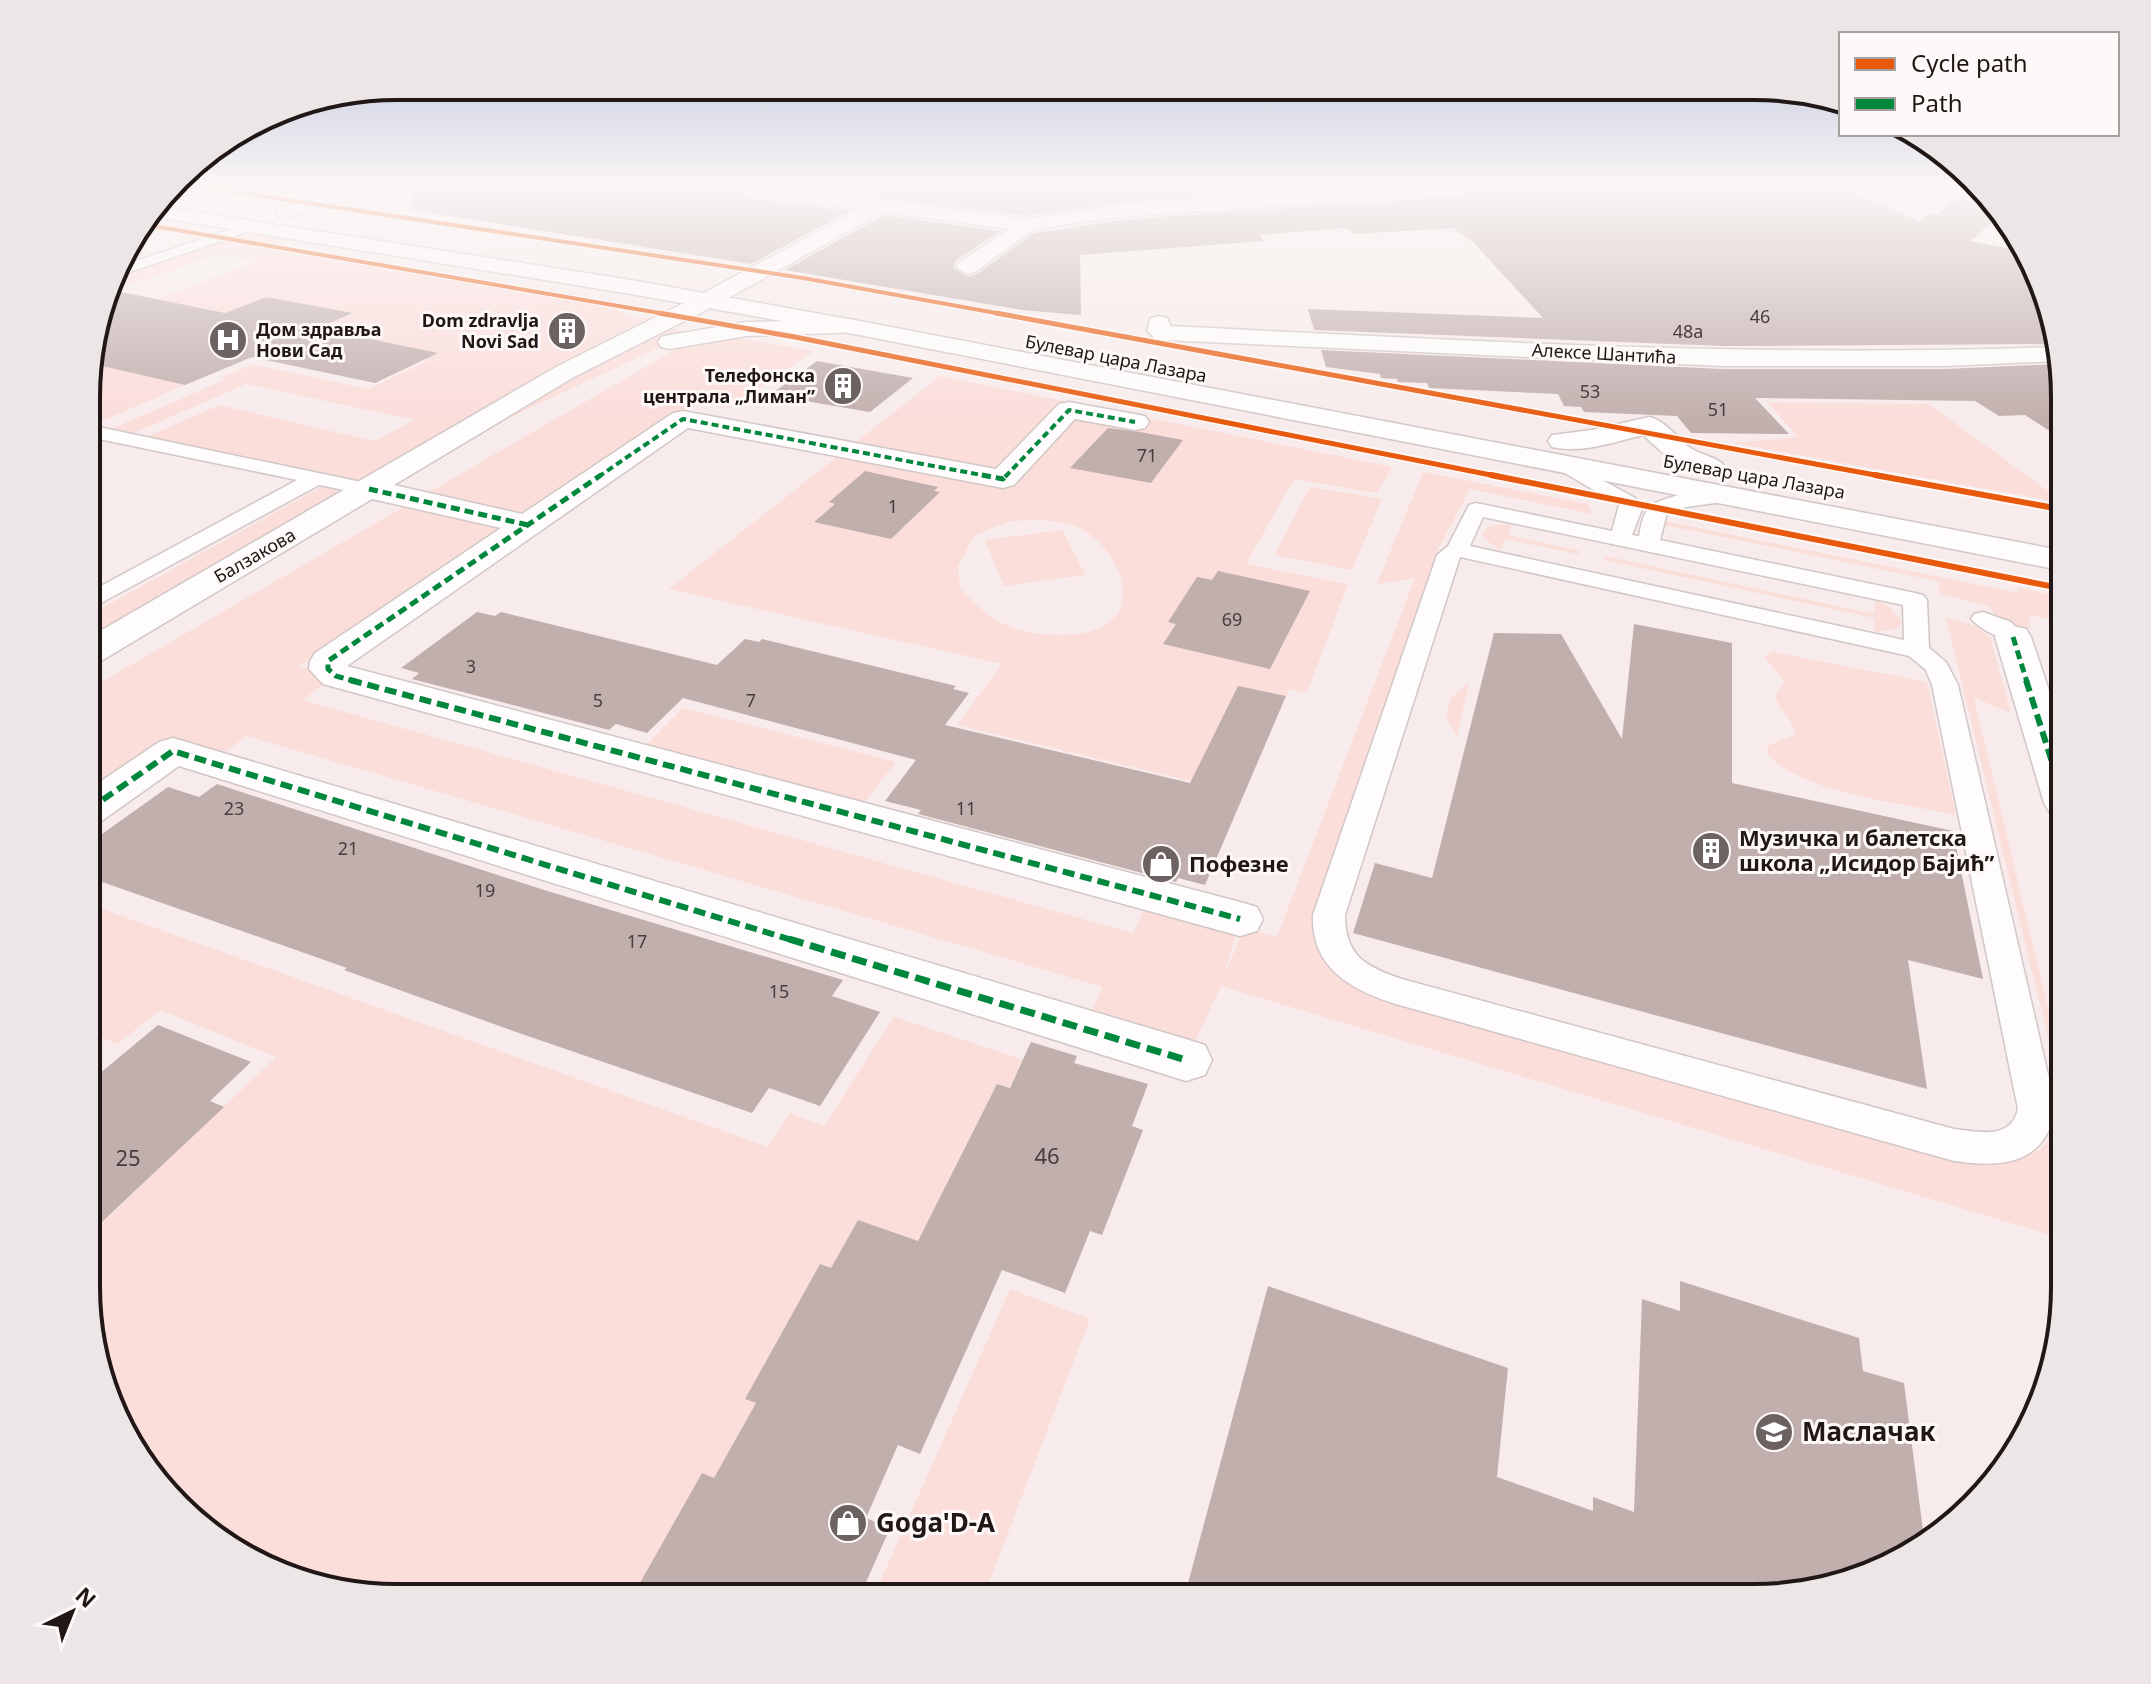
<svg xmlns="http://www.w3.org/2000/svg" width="2151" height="1684" font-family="'Noto Sans',sans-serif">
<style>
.green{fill:#fbddda;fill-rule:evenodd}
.building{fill:#c1afad}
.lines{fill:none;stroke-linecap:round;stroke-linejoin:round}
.lane-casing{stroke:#d1c7c6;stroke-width:3}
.street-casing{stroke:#d1c7c6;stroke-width:3}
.secondary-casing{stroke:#d1c7c6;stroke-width:3}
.lane{fill:#fefcfc;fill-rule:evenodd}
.street{fill:#fefcfc;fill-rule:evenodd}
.secondary{fill:#fefcfc;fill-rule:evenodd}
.quiet-far3{stroke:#00873e;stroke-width:4;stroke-dasharray:7 4;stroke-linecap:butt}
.quiet-far2{stroke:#00873e;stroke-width:5;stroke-dasharray:9 5;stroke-linecap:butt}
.quiet-far1{stroke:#00873e;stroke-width:6;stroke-dasharray:12 6;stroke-linecap:butt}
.quiet{stroke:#00873e;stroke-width:7;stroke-dasharray:15 7;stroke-linecap:butt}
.cycleway-far2-casing{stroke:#fef9f8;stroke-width:6}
.cycleway-far1-casing{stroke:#fef9f8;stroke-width:8}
.cycleway-casing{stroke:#fef9f8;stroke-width:10}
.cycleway-far2{stroke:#e8590c;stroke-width:4}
.cycleway-far1{stroke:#e8590c;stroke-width:5}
.cycleway{stroke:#e8590c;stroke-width:6}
.labels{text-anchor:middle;stroke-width:6;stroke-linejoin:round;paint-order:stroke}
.number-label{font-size:18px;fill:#483d3c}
.far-poi-label{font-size:18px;font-weight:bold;fill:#201716;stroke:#fef9f8;text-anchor:end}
.far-street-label{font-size:18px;fill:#201716;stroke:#fef9f8}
.poi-label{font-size:22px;font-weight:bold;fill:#201716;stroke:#fef9f8;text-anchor:start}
.near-number-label{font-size:22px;fill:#483d3c}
.near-poi-label{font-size:26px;font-weight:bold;fill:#201716;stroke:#fef9f8;text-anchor:start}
.rim{fill:none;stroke:#201716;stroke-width:4}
</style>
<rect width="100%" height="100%" fill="#f7eceb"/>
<path class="green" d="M258,235L289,241L269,249L611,307L632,317L651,319L650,325L692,332L422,459L88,646V616L332,481L136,442L219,405L374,441L415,420L246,384L120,439L100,434L224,380L219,378L252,364L369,389L429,360L396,353L407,346L349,335L293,338L351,313L266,297L225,313L193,306L183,310L147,303L258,261L218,254L110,292L117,273L212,240Z
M727,336L814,351L730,408L699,404L299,666L336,676L302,700L1133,933L1151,896L1240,919L1224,976L1244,928L1277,937L1415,578L1377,584L1423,472L1588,504L1593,514L1470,489L1436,553L1312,917C1315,965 1338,980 1379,998L1965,1162H2013L2039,1150L2064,1126V1239L1221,986L1186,1060L1083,1029L1103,987L247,736L209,763L166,749L88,801V690L690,341Z
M89,363L185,385L89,427Z
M940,376L1392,467L1377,493L1294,479L1246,564L1348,584L1307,693L1289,689L1286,696L1238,686L1191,781L957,725L1002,664L669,589ZM1038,520C1052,521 1066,522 1079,528C1105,540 1133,580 1120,609C1104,645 1030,638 1002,623C985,615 973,601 960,588L958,566L974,536L1009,521Z
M1767,402L1929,404L2064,503L1733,443L1798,437Z
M1310,487L1382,499L1352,570L1274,555Z
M1664,521L2019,593L2018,588L2065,597V622L2028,615L2031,629L2009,623L1995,615L1988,606L1941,594L1937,581L1664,525Z
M1512,523L1508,535L1580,551L1578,554L1505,539L1500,550L1483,538V532L1488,527Z
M1062,530L1085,575L1004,586L985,540Z
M1605,556L1874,614L1875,600L1889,607L1902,622L1898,628L1875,632L1874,618L1604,560Z
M1946,618L1975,626L1990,637L2011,713L1974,698L2064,1075V1103Z
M1773,652L1927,682L1956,815C1907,804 1795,792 1767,753L1768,746L1796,734C1792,718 1778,709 1775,695L1785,681L1764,657Z
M1469,682L1457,737L1446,718L1450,699Z
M683,708L896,762L863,804L645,746Z
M88,904L768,1147L790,1113L824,1126L894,1017L1023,1060L1009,1087L997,1084L948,1181L927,1253L899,1235L858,1220L831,1268L821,1264L756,1403L714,1478L702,1474L632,1597H377L278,1575L192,1521L118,1425L87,1309L104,1292L87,1281V1214L92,1209L108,1217L276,1057L160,1010L118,1044L87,1031Z
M1010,1289L1090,1319L983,1598H873Z"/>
<path class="building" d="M414,187H739L742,196L750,198L850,211L751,264L412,210Z
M800,187H1339L1130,201L1027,216Z
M1475,187H1840L1920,221L1930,213L1936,215L1958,198L1988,204L1998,218L1970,241L2022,251L2041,277L2054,344L1724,346L1314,330L1308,309L1543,318L1473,242L1453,228L1354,234L1346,228L1259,235L1264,241L1080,255L1081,315L1022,310L785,270L884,215L1001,231L956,260L953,268L968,277L977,274L1034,233L1130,219L1463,196Z
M111,290L225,313L266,297L353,313L317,328L438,353L375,383L252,357L185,385L89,363Z
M1321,350L1722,369H1945L2058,364L2065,396V441L2025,415L1999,416L1975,401L1755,398L1789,434L1691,433L1677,416L1584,412L1581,407L1564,406L1558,394L1429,388L1427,383L1398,382L1397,379L1381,378L1380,374L1326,367Z
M817,361L913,378L870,412L770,395Z
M1108,428L1140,432L1183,440L1151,483L1070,468Z
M865,471L938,487L934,491L940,492L891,539L814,522L835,504L829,502Z
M1218,571L1310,591L1270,669L1163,644L1176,624L1168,622L1197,577L1212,580Z
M477,612L495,616L501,612L717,665L745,639L759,642L762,639L956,686L953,689L969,693L945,725L1190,783L1238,686L1286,696L1205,885L1178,878L1176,882L918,814L921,810L885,801L916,760L683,698L647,733L616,724L609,730L412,679L419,673L401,668Z
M1634,624L1732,643V783L1953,831L1983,979L1908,960L1927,1089L1353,933L1375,863L1432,878L1494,633L1561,634L1622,739Z
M217,784L541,889L843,980L832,996L880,1012L820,1106L769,1088L752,1113L516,1032L344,970L347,968L88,877V844L168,787L199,797Z
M158,1025L251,1062L210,1101L224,1107L87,1236V1084Z
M1031,1042L1077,1056L1074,1063L1148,1084L1132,1126L1143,1130L1102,1235L1090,1231L1065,1293L1002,1270L920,1454L898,1445L866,1518L890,1528L859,1598L632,1597L702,1473L714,1478L756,1403L745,1399L820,1264L831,1268L858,1220L918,1241L997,1084L1010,1088Z
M1680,1281L1859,1338L1863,1371L1904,1383L1924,1538L1874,1574L1754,1598H1184L1268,1286L1508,1368L1497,1477L1593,1511V1497L1634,1512L1642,1299L1680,1311Z"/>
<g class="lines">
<g class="lane-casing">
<path id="lane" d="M248,223L253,224V230L115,277L119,267Z
M89,425L376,485L379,489L369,495L319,485L88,610V593L297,480L89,437Z
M1570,462L1635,498L1642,509L1632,535L1639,536C1641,526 1642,515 1650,507C1662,495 1722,484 1733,497L1730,501L1686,507L1667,513L1660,540L1915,593L1923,595L1927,600L1929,648L1946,662L1958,685L2056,1109C2044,1165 2003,1168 1954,1161L1396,1004C1351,990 1311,968 1313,915L1437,555L1448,546L1469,505L1476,503L1612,531L1619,505L1563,472L1560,468ZM1483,517L1903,605L1904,640L1470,546ZM1460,557L1909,656L1926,670L1932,685L2018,1109C2011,1140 1979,1132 1954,1129L1402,979C1366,967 1345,956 1345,915Z
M1983,612L2011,622L2025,637L2022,642C2009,645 1980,629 1971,619L1974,614Z"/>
</g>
<g class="street-casing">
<path id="street" d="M346,187H373L371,191L293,217H279L276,213L279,209Z
M742,187H777L1027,219L1130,204L1383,187H1472L1463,193L1130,216L1068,224L1033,230L975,272L967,274L956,267L959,262L1009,229L883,212L714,306L574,377L394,485L522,514L673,413L683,411L996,469L1059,404L1069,402L1145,416L1149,422L1145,428L1135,430L1075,419L1014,485L1003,488L688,428L347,666L1240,902L1257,907L1263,919L1257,931L1240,936L323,684L309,669L310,661L315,653L501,528L372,499L101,661L88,664V638L556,367L698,296L860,209L750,195L743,193Z
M1159,316L1167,318L1171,326C1466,341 1760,358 2055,347L2058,361L1945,366H1722L1163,340L1154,338L1147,330L1151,318Z
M854,320L862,322L866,327L862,332L746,336L670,349L661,347L658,342L661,337L670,335L746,322Z
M1649,417C1667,421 1677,439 1692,449C1704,456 1719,457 1727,469L1722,475C1692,483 1664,454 1643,435C1614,442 1582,454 1552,447L1548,441L1552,435L1592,430Z
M2013,626L2026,629L2031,637L2065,738V817L2050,813L2044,803L1995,637L2000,629Z
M173,738L1186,1039L1205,1045L1212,1060L1205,1075L1186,1081L179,766L103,820L88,824V790L159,742Z"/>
</g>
<g class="secondary-casing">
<path id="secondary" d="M157,206L631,280L854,320L2065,551V571L854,334L631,294L149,216Z"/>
</g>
<use href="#lane" class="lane"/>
<use href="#street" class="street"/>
<use href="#secondary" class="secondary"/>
<path class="quiet-far3" d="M598,477L683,419L992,477
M1005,477L1069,410L1135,422"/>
<path class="quiet-far2" d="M982,475L1003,479L1007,475
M369,489L528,525
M2013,637L2027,682
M357,682L336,676L328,669V661L601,475"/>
<path class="quiet-far1" d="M350,680L1240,919
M2026,680L2065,803
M88,810L173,751L795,941"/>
<path class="quiet" d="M789,939L1186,1060"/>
<g class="cycleway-far2-casing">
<path id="cycleway-far2" d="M202,187L803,278L1007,315
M142,224L671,315"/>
</g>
<g class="cycleway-far1-casing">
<path id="cycleway-far1" d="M659,313L795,337L1501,477
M996,313L1886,477"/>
</g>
<g class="cycleway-casing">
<path id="cycleway" d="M1491,475L2065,589
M1875,475L2065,510"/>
</g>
<use href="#cycleway-far2" class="cycleway-far2"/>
<use href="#cycleway-far1" class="cycleway-far1"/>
<use href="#cycleway" class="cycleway"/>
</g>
<linearGradient id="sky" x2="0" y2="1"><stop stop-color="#afbad7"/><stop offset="0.44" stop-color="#fbf6f6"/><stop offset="1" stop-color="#fbf6f6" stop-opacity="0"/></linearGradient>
<rect width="2151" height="423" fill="url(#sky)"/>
<defs>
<g id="building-disc" transform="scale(2)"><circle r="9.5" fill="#6b6261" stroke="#fef9f8"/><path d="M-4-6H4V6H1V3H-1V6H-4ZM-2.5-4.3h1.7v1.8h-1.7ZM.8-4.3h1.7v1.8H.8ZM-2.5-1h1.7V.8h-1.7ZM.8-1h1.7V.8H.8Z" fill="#fff"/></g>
<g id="hospital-disc" transform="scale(2)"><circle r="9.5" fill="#6b6261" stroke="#fef9f8"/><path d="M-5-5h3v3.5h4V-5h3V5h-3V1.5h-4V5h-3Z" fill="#fff"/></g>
<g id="shop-disc" transform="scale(2)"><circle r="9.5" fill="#6b6261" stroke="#fef9f8"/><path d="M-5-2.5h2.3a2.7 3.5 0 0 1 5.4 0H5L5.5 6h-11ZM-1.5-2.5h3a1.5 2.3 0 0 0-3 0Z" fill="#fff"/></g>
<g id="school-disc" transform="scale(2)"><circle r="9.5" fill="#6b6261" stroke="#fef9f8"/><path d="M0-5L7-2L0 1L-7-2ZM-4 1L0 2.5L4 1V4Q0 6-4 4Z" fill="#fff"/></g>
</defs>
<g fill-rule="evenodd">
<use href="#building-disc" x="567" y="331"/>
<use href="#hospital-disc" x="228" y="340"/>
<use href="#building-disc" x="843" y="386"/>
<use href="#building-disc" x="1711" y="851"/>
<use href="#shop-disc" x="1161" y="864"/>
<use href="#school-disc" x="1774" y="1432"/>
<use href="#shop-disc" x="848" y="1523"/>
</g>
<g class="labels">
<g class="number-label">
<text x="1760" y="323">46</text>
<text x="1688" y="338">48a</text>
<text x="1590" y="398">53</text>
<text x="1718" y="416">51</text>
<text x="1147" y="462">71</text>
<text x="893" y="513">1</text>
<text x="1232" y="626">69</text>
<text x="471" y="673">3</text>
<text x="598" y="707">5</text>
<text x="751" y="707">7</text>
<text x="234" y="815">23</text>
<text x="966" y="815">11</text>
<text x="348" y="855">21</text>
<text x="485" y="897">19</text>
<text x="637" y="948">17</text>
<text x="779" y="998">15</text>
</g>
<g class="far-poi-label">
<text x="539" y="327">Dom zdravlja<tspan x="539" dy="21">Novi Sad</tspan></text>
<text x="256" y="336" text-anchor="start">Дом здравља<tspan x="256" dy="21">Нови Сад</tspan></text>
<text x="815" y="382">Телефонска<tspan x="815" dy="21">централа „Лиман”</tspan></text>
</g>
<g class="far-street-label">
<text transform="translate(1604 354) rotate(3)" y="6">Алексе Шантића</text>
<text transform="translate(1116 359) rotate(11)" y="6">Булевар цара Лазара</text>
<text transform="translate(1754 477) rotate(10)" y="6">Булевар цара Лазара</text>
<text transform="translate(255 556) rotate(-30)" y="6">Балзакова</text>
</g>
<g class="poi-label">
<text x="1739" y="846">Музичка и балетска<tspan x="1739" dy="25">школа „Исидор Бајић”</tspan></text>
<text x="1189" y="872">Пофезне</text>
</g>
<g class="near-number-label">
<text x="1047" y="1164">46</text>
<text x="128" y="1166">25</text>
</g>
<g class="near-poi-label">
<text x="1802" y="1441">Маслачак</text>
<text x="876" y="1532">Goga'D-A</text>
</g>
</g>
<path d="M0 0H2151V1684H0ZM397 100H1754A297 297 0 0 1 2051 397V1287A297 297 0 0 1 1754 1584H397A297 297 0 0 1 100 1287V397A297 297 0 0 1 397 100Z" fill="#ece7e6" fill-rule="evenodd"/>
<path class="rim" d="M397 100H1754A297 297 0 0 1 2051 397V1287A297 297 0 0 1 1754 1584H397A297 297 0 0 1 100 1287V397A297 297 0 0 1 397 100Z"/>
<rect x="1839" y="32" width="280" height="104" fill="#fef9f8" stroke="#a59f9e" stroke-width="2"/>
<rect x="1855" y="58" width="40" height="12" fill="#e8590c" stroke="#a59f9e" stroke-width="2"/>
<text x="1911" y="72" font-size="24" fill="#201716">Cycle path</text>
<rect x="1855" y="98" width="40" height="12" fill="#00873e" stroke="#a59f9e" stroke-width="2"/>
<text x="1911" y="112" font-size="24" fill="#201716">Path</text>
<g transform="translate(72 1612) rotate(43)" stroke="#fef9f8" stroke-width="6" paint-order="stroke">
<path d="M0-6L14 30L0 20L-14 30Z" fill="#201716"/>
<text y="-12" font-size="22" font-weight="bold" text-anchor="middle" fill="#201716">N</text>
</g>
</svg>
